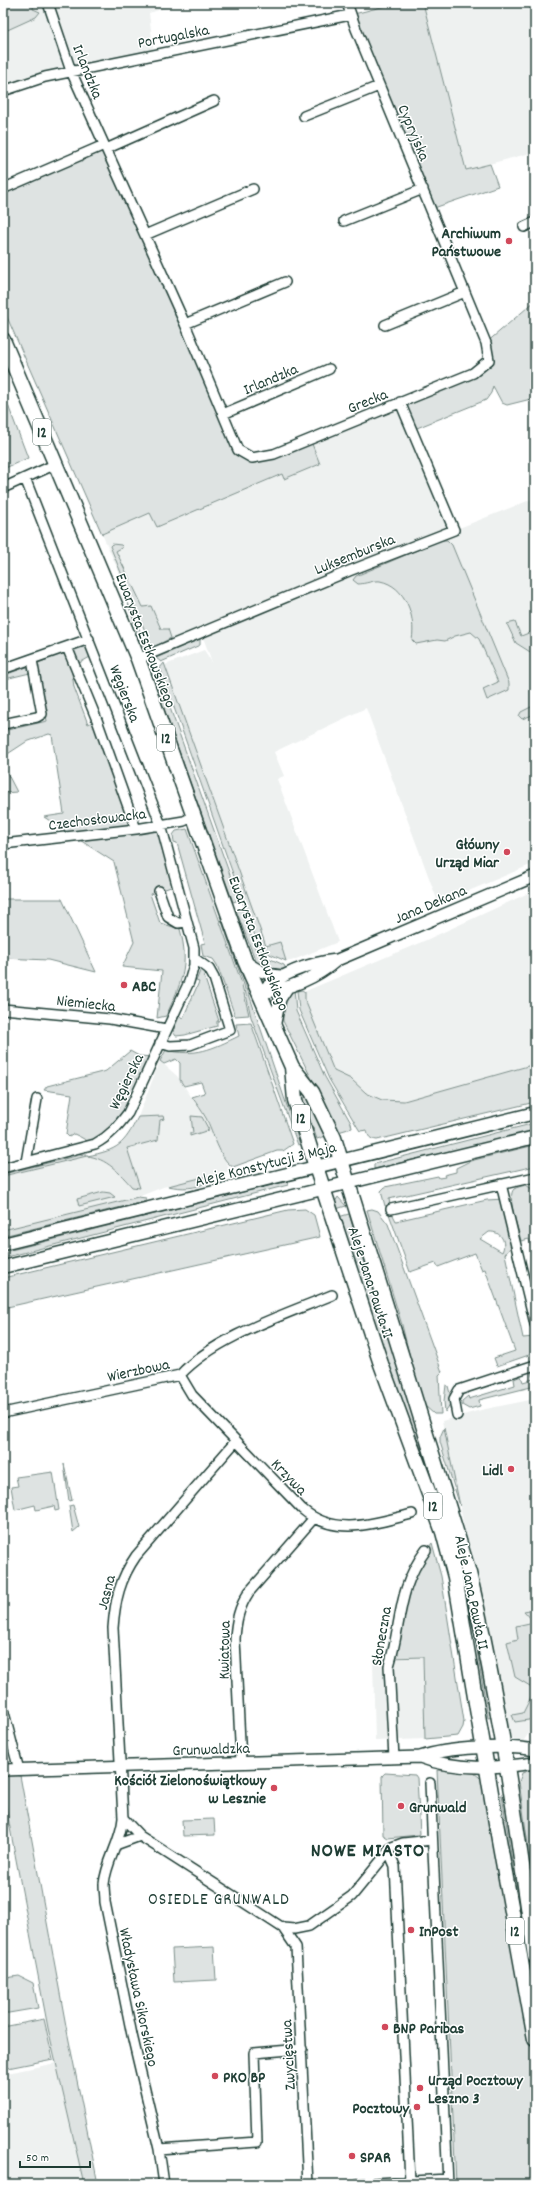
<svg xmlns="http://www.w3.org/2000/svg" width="538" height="2187" font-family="Dekko,sans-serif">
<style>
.built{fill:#eef1f0}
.green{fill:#dee3e2;stroke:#7e908b;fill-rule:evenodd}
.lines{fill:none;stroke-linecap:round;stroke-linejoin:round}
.minor-casing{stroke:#1f3d34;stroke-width:12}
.tertiary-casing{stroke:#1f3d34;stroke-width:14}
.secondary-casing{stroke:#1f3d34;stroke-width:15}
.primary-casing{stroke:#1f3d34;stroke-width:17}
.minor{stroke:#fff;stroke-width:9}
.tertiary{stroke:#fff;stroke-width:11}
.secondary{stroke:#fff;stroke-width:12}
.primary{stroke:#fff;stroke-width:14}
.poi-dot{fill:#d1495b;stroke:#fff;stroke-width:1.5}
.labels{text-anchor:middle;stroke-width:3;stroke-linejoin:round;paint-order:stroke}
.shield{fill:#fff;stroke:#627771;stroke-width:1}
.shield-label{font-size:15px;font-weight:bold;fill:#1f3d34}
.street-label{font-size:16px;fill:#1f3d34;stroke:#fff}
.poi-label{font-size:16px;font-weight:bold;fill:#1f3d34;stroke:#fff;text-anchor:start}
.neighbourhood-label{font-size:17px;letter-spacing:1px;fill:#1f3d34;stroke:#fff}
.district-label{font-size:20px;font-weight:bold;letter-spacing:1px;fill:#1f3d34;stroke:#fff}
</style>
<rect width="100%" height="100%" fill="#fff"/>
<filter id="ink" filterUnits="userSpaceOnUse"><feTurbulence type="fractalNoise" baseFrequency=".025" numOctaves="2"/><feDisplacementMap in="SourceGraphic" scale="8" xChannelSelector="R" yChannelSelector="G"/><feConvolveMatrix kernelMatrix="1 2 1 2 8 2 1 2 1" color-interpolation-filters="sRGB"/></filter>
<g filter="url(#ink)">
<path class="built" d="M34,3H182L149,13L154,55L3,91V32L36,16L33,9Z
M423,3H535V152L466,170Z
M400,402L454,530L535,498V863L447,900L438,902L366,708L274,752L284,776L277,779L338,942L291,961H286L280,943L266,947L165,665L204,650L212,662L200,629L153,649L102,534L150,513L157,527L282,474L284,479L320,464L310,439Z
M535,890V1067L391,1107L373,1102L334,1075L301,993L424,941Z
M160,1061L177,1076L206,1118L230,1171L163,1187L138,1197L3,1230V1176L87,1156L100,1159L117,1170L132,1187L140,1188L127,1148L158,1140L160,1120L163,1116L138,1117Z
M535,1399V1724L522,1743L513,1739L507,1730L442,1421L481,1410Z
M423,1657L425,1739L375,1741L373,1661Z
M56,2063L84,2184H3V2074Z"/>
<path class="green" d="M3,3H34L33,9L40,12L36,17L3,32Z
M397,3H423L466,170L490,164L498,186L431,209L350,15Z
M104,145L238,450L252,458L310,439L320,464L284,479L282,474L157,527L150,513L102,534L3,308V189Z
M535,301V398L507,405L502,403L493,386L491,393L486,400L412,430L400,402L484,366L486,343Z
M3,392L28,458L3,469Z
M441,540H447L452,545L509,683V690L487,700L483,689L498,682L479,639L471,632L455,636L445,641L437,640L416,644L412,640C416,617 406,586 380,581C374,580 365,584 358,584L353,580L356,576Z
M112,544L121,545L123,547L116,551L143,607L151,606L161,629H168L171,638L152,648L110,546Z
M128,603L147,647L143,646L140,642Z
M515,622L521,636L534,631L535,655L516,643L507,624Z
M200,639V645L161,662L156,658Z
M87,643L90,657L74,666L75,669L72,673L74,687L88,724L97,720L136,828L161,825L177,885L150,894L160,923L180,929C190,966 181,983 166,1016L157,1018L162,971L122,967L134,942L114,862L44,817L64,814L52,735L49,734L26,742L3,757V731L47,721L36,664Z
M164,663L266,946L280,942L286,961L260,950L160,668Z
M27,667L30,673L5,679L4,675Z
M153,678L160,680L239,900L233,902Z
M535,705V714L522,719L519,716L521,712Z
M3,765L17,792L3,793Z
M187,829L241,981L249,1015L235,1016L217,965L213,959L203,956L201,944L205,943L177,843L174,842L173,835L176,831Z
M3,899H62L96,972L48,960L3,958Z
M242,909L257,953L284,965L286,969L274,972L257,964L236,910Z
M222,915L300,1144L298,1145L251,1017L244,985L220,916Z
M201,969L211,973L204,976L219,1021H217V1026L185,1035L176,1036L173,1032L179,1016L183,1018L199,982L196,981Z
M294,988L296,1011L325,1077L351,1123L352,1128L338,1132L283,1021L282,1005Z
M302,990L305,992V1000L334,1071L351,1079L366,1093L382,1100L404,1101L535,1064V1102L377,1140C370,1139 368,1137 367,1130L360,1131L358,1128L329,1079L299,1010L297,991Z
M251,1023L293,1144L283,1151H277L233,1167C220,1160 213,1131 206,1118C202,1111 197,1104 192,1097L205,1093L201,1082L184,1086L180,1080V1063L176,1059L164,1064L160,1061L166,1050C196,1057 212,1049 239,1036L236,1024Z
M130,1051L139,1056L154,1057L128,1113L95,1144C87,1142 82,1137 74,1134L69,1137L66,1134L72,1094L44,1090L47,1086L106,1071Z
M300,1084L326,1136L317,1139L298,1087Z
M163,1116L164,1119L160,1120L158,1140L127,1148L140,1188L132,1187C120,1173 106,1158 87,1156L3,1176V1174L84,1154H87V1156C118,1150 124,1145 138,1117Z
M191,1116L202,1117L209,1130L190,1136V1133H193Z
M535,1123V1131L374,1169V1164Z
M535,1145V1166L389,1199L390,1205L385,1206L381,1191L385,1187L438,1176L439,1178L445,1177L444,1175L456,1172V1168L470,1161Z
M208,1176V1182C195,1189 183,1189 168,1186Z
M287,1181L288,1185L3,1258V1252Z
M526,1185L535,1191V1261L529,1239L521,1241C519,1231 506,1196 514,1189C517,1187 522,1186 526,1185Z
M103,1192L110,1193L115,1197L79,1206L77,1199Z
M138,1197L146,1198V1201L3,1236V1230Z
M338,1197L346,1206L336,1209L335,1202Z
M504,1199L516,1241L505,1254L523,1338L534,1337L535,1348L529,1355L497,1366L494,1358L515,1351L485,1269L482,1270L475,1253L438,1267L436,1263L410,1272L389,1214L392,1213L396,1221L487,1200ZM489,1232C501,1231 507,1242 502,1252L480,1239Z
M305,1209L314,1215L320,1237L3,1308V1278L288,1210Z
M372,1209L378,1211L388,1224L442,1372L439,1375L441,1414H434L425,1406L413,1370L402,1325L367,1210Z
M349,1214L384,1328L406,1383L473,1607L493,1717L488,1718L470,1607L435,1497L361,1292L338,1217Z
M535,1371V1386L479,1400L480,1406L469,1409L462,1405V1401L468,1396L469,1399L515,1385L514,1379L521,1376L523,1382L533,1379L531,1372Z
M446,1385L448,1386L452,1401L445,1412L444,1401Z
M444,1428L460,1506L440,1442V1437Z
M64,1464L72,1500L69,1501Z
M53,1472L59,1510L55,1511L54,1506L36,1510L35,1505L15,1510L11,1487L18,1486L16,1477Z
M73,1505L79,1527L73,1532L69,1506Z
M432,1543L441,1576L464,1721L463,1727L458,1736L425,1739L423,1657L392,1658L396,1629L419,1560Z
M535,1609V1719L515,1722L512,1715L523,1713L535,1689L515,1677L507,1642L518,1639L516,1626L534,1622L524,1611Z
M535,1768V1893L519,1782L522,1773Z
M19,1770L66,2026L98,2184H84L48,2028L3,1791V1771Z
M437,1770L474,1773L484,1781L535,2067V2184H456Z
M385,1773L415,1775L417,1778L420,1834L418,1835L388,1838L383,1835L382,1776Z
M502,1795L512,1861L535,1978V2022L497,1796Z
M214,1819L215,1835L183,1836L182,1820Z
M214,1947L216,1980L174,1982L172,1949Z
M19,1976L33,1983L38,2008L3,2014V1984L6,1978Z
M44,2019L53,2059L3,2069V2027Z"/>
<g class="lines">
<g class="minor-casing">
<path id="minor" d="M49,6L71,71L185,324L238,450L252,458L274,454L473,373L489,360L486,343L356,29L347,3
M3,91L45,77L350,15
M304,116L379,86
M106,149L214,101
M7,187L104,145
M344,221L423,189
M524,227L535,222
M145,235L253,189
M185,324L285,282
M385,325L465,292
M223,414L329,369
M3,488L56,464
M67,647L97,720L136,829
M138,659L349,571L454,530L400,402
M3,669L89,639
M3,724L37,717L42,714L32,660
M3,844L136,829L184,821L194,816
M159,891L168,917L178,923L187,922
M3,1009L110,1019L166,1029
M160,1043L170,1046L190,1045L230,1030L214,978L209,969L194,958
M26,1162L37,1099
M3,1168L95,1144C110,1136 118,1126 128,1113L189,982L194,965V948L161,825L25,478
M501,1184L535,1324
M391,1209L535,1177
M180,1375L192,1395L302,1509C335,1538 375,1523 412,1514
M3,1413L180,1375C215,1337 284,1315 332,1295
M457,1415L454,1399L459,1390L535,1365
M3,1709L19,1770
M394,1758L389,1666C402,1623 397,1589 426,1550
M241,1762L235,1639C236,1621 239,1607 249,1592L314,1518
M430,1783L448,2184
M123,1818L140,1836L243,1902L283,1928L294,1929L309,1926L352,1896L392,1847L403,1843L432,1840
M118,1844L140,1836
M388,1850L395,1866L410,2181
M283,1928L296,1947L308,2184
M159,2149L257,2142L254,2053L302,2049
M164,2184L159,2149L132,2035L105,1902C105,1896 104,1890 104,1884C106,1861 121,1842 123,1818L113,1628C115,1600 120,1579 136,1556L236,1441
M358,2184L448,2179"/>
</g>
<g class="tertiary-casing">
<path id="tertiary" d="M246,962C258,971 267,975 283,976
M259,993C281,974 308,963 337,960L535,876
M260,993C289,989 315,979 337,960
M274,1027L280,999L287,988
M420,1757C456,1771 497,1768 535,1763
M3,1770L420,1757C449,1747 505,1745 535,1750"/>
</g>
<g class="secondary-casing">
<path id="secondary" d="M3,1244L535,1113
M3,1267L535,1137"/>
</g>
<g class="primary-casing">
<path id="primary" d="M3,340L138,659L245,961L292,1067L312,1092L334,1138L469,1573C499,1699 517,1828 535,1956
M292,1067L295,1100L316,1167L381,1364L443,1532L455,1577L496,1823L535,2039"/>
</g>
<use href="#minor" class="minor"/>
<use href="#tertiary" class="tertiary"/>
<use href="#secondary" class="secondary"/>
<use href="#primary" class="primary"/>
</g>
</g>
<g class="poi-dot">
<circle cx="509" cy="241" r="4"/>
<circle cx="507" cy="852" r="4"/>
<circle cx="124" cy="985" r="4"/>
<circle cx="511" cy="1469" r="4"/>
<circle cx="274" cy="1788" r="4"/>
<circle cx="401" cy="1806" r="4"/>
<circle cx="411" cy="1930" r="4"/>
<circle cx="385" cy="2027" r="4"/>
<circle cx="215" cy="2076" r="4"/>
<circle cx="420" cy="2088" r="4"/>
<circle cx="417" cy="2107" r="4"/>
<circle cx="352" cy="2156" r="4"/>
</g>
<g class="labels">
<g class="shield">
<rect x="33" y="419" width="18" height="26" rx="3"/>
<rect x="157" y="725" width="18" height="26" rx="3"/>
<rect x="292" y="1105" width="18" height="26" rx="3"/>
<rect x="424" y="1493" width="18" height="26" rx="3"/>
<rect x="506" y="1918" width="18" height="26" rx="3"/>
</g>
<g class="shield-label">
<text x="42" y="437">12</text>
<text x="166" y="743">12</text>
<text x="301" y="1123">12</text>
<text x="433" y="1511">12</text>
<text x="515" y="1936">12</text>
</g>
<g class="street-label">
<text transform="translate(173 35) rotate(-11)" y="6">Portugalska</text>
<text transform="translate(89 71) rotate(68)" y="6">Irlandzka</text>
<text transform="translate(415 132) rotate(67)" y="6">Cypryjska</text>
<text transform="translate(270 378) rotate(-23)" y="6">Irlandzka</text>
<text transform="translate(367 400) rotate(-22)" y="6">Grecka</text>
<text transform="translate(354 553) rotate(-22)" y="6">Luksemburska</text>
<text transform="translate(147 640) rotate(69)" y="6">Ewarysta Estkowskiego</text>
<text transform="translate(126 693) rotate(69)" y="6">Węgierska</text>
<text transform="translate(97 818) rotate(-7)" y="6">Czechosłowacka</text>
<text transform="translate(430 903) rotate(-23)" y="6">Jana Dekana</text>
<text transform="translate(260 943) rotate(69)" y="6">Ewarysta Estkowskiego</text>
<text transform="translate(86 1002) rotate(6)" y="6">Niemiecka</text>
<text transform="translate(125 1081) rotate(-64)" y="6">Węgierska</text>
<text transform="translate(265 1163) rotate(-14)" y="6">Aleje Konstytucji 3 Maja</text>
<text transform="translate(372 1282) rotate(72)" y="6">Aleje Jana Pawła II</text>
<text transform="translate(138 1369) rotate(-12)" y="6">Wierzbowa</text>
<text transform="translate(290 1476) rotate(46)" y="6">Krzywa</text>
<text transform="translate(105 1592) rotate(-76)" y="6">Jasna</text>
<text transform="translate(473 1592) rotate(78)" y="6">Aleje Jana Pawła II</text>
<text transform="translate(380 1636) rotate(-80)" y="6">Słoneczna</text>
<text transform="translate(223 1650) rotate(-89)" y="6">Kwiatowa</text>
<text transform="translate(211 1748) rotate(-2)" y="6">Grunwaldzka</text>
<text transform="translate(140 1997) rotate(78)" y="6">Władysława Sikorskiego</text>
<text transform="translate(287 2055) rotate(-93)" y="6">Zwycięstwa</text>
</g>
<g class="poi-label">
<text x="501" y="238" text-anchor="end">Archiwum<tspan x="501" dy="18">Państwowe</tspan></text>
<text x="499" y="849" text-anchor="end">Główny<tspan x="499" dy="18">Urząd Miar</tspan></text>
<text x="132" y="991">ABC</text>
<text x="503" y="1475" text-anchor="end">Lidl</text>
<text x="266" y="1785" text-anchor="end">Kościół Zielonoświątkowy<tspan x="266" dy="18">w Lesznie</tspan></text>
<text x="409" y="1812">Grunwald</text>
<text x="419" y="1936">InPost</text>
<text x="393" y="2033">BNP Paribas</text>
<text x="223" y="2082">PKO BP</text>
<text x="428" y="2085">Urząd Pocztowy<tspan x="428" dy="18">Leszno 3</tspan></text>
<text x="409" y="2113" text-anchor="end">Pocztowy</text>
<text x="360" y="2162">SPAR</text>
</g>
<g class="neighbourhood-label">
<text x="219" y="1904">OSIEDLE GRUNWALD</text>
</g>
<g class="district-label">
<text x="368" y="1856">NOWE MIASTO</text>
</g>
</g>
<rect width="538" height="2187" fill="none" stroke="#fff" stroke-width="16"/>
<rect x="8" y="8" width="522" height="2171" fill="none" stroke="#1f3d34" stroke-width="1.5" filter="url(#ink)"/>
<path d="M20 2161v6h70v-6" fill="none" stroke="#1f3d34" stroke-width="2"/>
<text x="26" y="2161" font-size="12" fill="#1f3d34" stroke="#ffffff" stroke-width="3" paint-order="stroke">50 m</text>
</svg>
